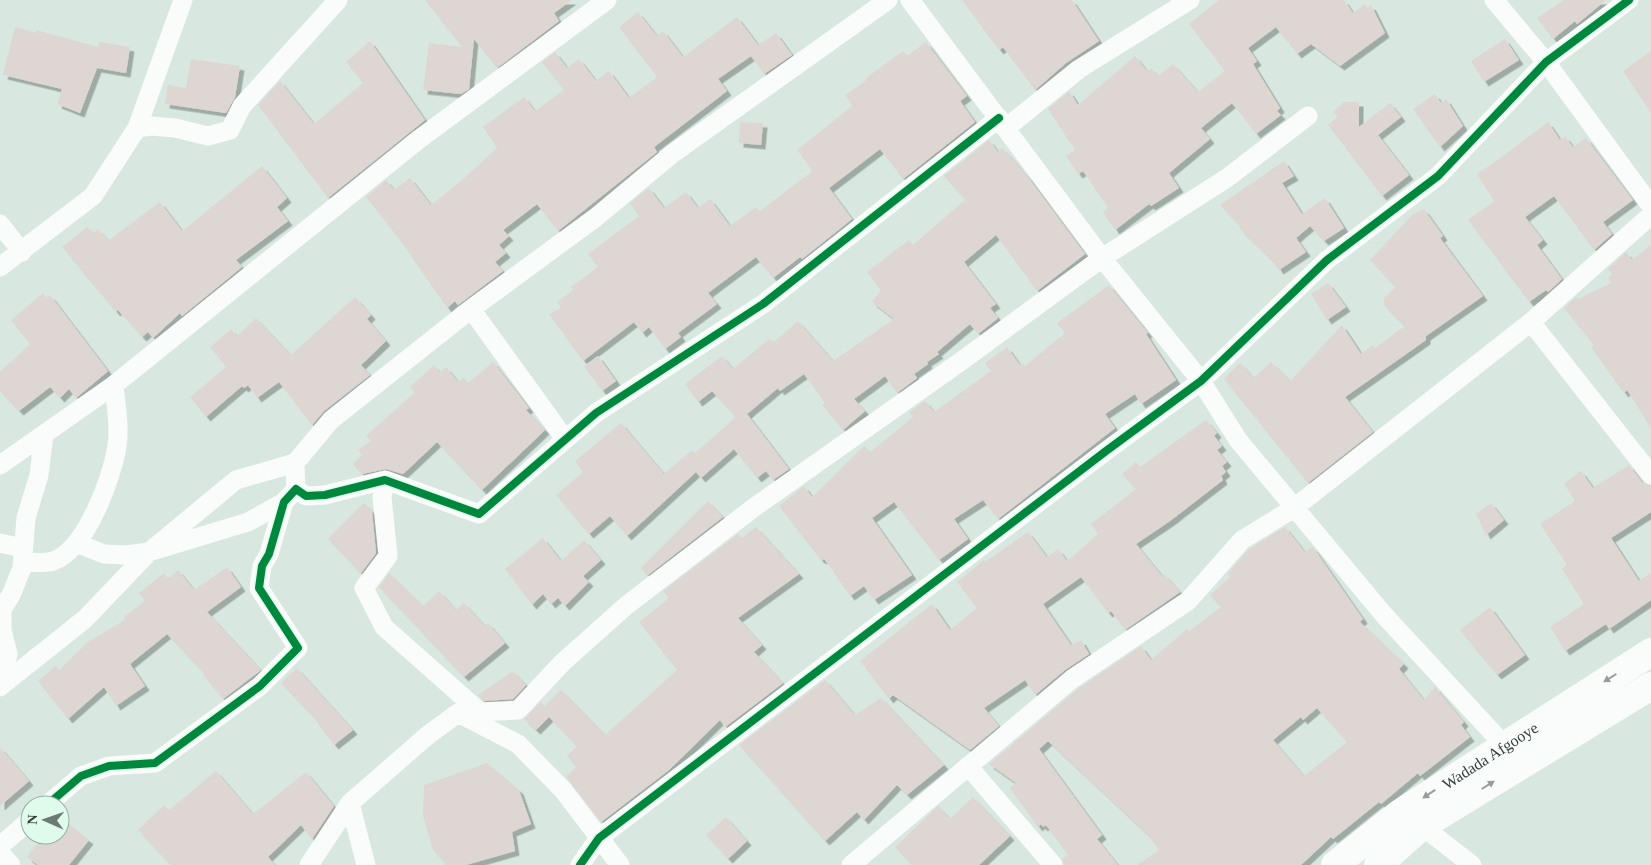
<svg xmlns="http://www.w3.org/2000/svg" width="1651" height="865" font-family="Georgia,serif">
<style>
.building{fill:#ded6d2;fill-rule:evenodd;filter:url(#shadow)}
.lines{fill:none;stroke-linecap:round;stroke-linejoin:round}
.minor{stroke:#f9fcfa;stroke-width:19}
.trunk{stroke:#f9fcfa;stroke-width:28}
.cycleway-casing{stroke:#dffbec;stroke-width:11}
.cycleway{stroke:#00873e;stroke-width:8}
.oneway{fill:#969d99}
.labels{text-anchor:middle;stroke-width:5;stroke-linejoin:round;paint-order:stroke}
.street-label{font-size:16px;fill:#333e38;stroke:#dffbec}
</style>
<defs>
<filter id="shadow"><feDropShadow dx="4.5" dy="4.5" stdDeviation="0" flood-color="#0004"/></filter>
</defs>
<rect width="100%" height="100%" fill="#d8e8e0"/>
<path class="building" d="M425,0H572L554,13L559,21L497,68L474,39L469,89L461,94L423,90L429,43L462,47Z
M962,0H1072L1099,41L1066,63L1035,90L1003,47L999,50Z
M1219,0H1344L1353,13L1365,4L1367,8L1371,5L1385,33L1340,66L1311,44L1297,54L1276,27L1248,48L1257,61L1253,64L1280,108L1277,111L1281,115L1256,134L1232,103L1201,128L1210,139L1169,173L1179,188L1151,206L1149,204L1115,230L1103,212L1108,208L1083,171L1078,174L1066,156L1075,150L1048,109L1069,91L1078,105L1135,56L1147,71L1151,68L1158,76L1173,64L1198,92L1225,71L1189,24Z
M1564,0H1606L1577,24L1575,21L1553,39L1537,18Z
M638,12L657,36L663,31L683,57L737,17L758,45L776,33L792,55L764,74L751,56L718,79L727,91L654,147L657,152L558,231L537,204L503,230L509,236L499,245L506,253L495,262L503,271L458,305L455,301L447,308L400,240L366,197L386,180L394,190L410,178L431,205L460,182L497,148L483,127L524,97L535,111L564,90L542,62L555,52L567,68L579,59L596,81L609,71L629,98L657,77L619,27Z
M15,27L36,33V30L98,47L99,42L130,47L126,73L97,68L80,113L57,104L62,89L3,75Z
M1505,39L1519,60L1484,82L1471,61Z
M370,41L425,120L328,198L258,105L280,81L314,124L363,83L346,62Z
M926,42L967,96L960,101L975,122L903,179L880,149L829,188L852,219L802,259L800,257L773,278L756,257L708,293L717,304L678,333L681,337L665,349L649,327L642,333L634,322L583,361L549,314L561,308L557,302L573,290L571,287L598,267L588,254L639,216L630,203L649,188L664,208L686,192L698,208L710,199L730,226L756,207L760,211L811,172L812,170L797,150L852,106L845,95L867,80L866,78L903,51L907,56Z
M1651,51V113L1623,71Z
M191,59L240,66L235,97L226,113L165,104L168,85L186,88Z
M1435,94L1441,103L1446,99L1463,126L1440,147L1413,109Z
M1344,102H1359V127L1390,103L1401,117L1378,135L1409,175L1382,196L1328,125L1338,117L1333,112Z
M740,122L763,123L761,145L739,143Z
M1548,122L1560,140L1565,136L1573,147L1586,138L1633,200L1603,222L1612,234L1594,250L1554,196L1525,217L1543,240L1537,245L1562,279L1548,292L1546,290L1529,302L1468,220L1494,201L1477,174L1499,159Z
M989,140L998,152L1002,148L1028,177L1085,254L1037,291L996,235L964,262L996,304L990,308L998,318L978,334L970,324L937,352L939,354L927,362L928,364L914,374L917,378L897,393L885,376L854,399L865,411L843,430L822,405L825,403L804,374L780,391L778,388L747,414L789,469L773,480L766,471L757,478L734,449L701,478L696,472L627,536L610,516L589,534L556,495L583,472L575,461L621,423L664,474L692,450L695,453L736,417L712,391L698,402L685,384L722,356L733,369L769,339L774,342L798,321L833,361L894,319L872,302L881,290L867,272L909,240L913,245L965,200L944,176Z
M1284,161L1294,176L1282,183L1302,214L1325,198L1344,228L1324,241L1310,226L1296,238L1306,252L1279,270L1274,262L1239,228L1241,227L1220,205Z
M262,166L287,198L277,207L288,221L236,260L242,267L182,316L180,313L153,338L148,332L142,337L118,310L116,312L62,247L87,227L94,233L98,229L109,240L160,202L182,231Z
M1424,209L1443,236L1440,238L1483,296L1426,336V340L1345,397L1373,432L1308,483L1224,379L1240,363L1254,378L1271,362L1290,381L1342,325L1361,354L1373,345L1375,348L1405,326L1384,305V298L1396,287L1370,260L1412,215Z
M1651,245V428L1627,390L1624,393L1591,347L1594,345L1564,308L1576,297L1578,299L1611,283L1608,278L1612,274L1608,269L1626,252L1632,260Z
M1328,283L1346,307L1327,320L1311,294Z
M1109,285L1148,333L1146,334L1176,380L1141,404L1135,394L1105,414L1115,428L998,519L983,500L954,519L968,539L939,560L894,502L872,518L912,575L874,600L864,586L850,596L825,560L820,559L779,506L804,486L812,497L864,446L870,452L913,417L909,412L925,401L934,412L991,371L985,363L1007,347L1020,365L1023,363L1025,366L1065,333L1057,323Z
M43,293L47,298L50,295L108,371L76,398L69,389L60,398L50,387L19,411L0,391V372L30,344L11,320Z
M355,297L371,315L367,319L386,341L361,365L370,375L324,411L312,425L279,382L257,398L248,385L244,388L242,386L206,417L190,397L226,367L210,347L231,329L237,336L256,318L291,355Z
M598,356L616,381L602,391L584,366Z
M493,362L529,408L526,410L545,430L482,490L437,442L403,474L386,469L362,474L353,464L362,455L358,450L371,441L366,436L415,392L410,387L434,365L440,372L446,367L458,382L464,378L468,383Z
M1206,420L1217,433L1214,436L1222,446L1217,450L1227,462L1222,466L1226,472L1221,476L1223,480L1170,521L1136,544L1162,576L1164,574L1180,592L1125,630L1111,611L1108,613L1081,577L1043,604L1071,645L1081,640L1089,654L1065,670L1035,695L1025,680L984,708L999,726L970,750L893,695L889,699L860,661L932,604L950,630L977,608L957,582L984,560L985,562L1028,532L1047,557L1058,549L1067,561L1098,534L1091,524L1136,489L1122,474L1136,462L1140,467Z
M1629,465L1642,482L1651,486V512L1611,538L1639,581L1651,573V600L1609,629L1606,624L1565,651L1550,627L1584,604L1562,569L1567,565L1540,524L1575,501L1564,484L1581,471L1593,488Z
M708,501L723,517L648,575L641,568Z
M364,503L372,511L376,553L361,573L328,539Z
M1491,503L1504,520L1486,535L1476,514Z
M756,527L799,574L738,618L762,645L754,652L783,683L725,727L720,720L669,770L601,822L566,777L577,766L567,756L577,746L549,717L536,730L524,719L541,702L545,706L561,690L605,735L677,670L639,622L669,598L663,591L738,534L742,538Z
M1285,527L1305,552L1312,547L1315,550L1363,619L1360,622L1404,664L1399,669L1424,700L1435,687L1464,722L1461,725L1470,737L1420,776L1418,773L1381,804L1379,802L1333,839L1331,837L1301,865H1137L1159,850L1147,834L1048,741L1039,749L1102,835L1097,839L1118,865H1064L1062,859L1068,855L1046,825L1043,827L1041,824L1038,827L1010,788L1016,783L989,764L1079,688L1141,646L1151,660L1187,629L1189,631L1221,607L1210,595L1230,577L1228,573L1249,549ZM1317,708L1347,742L1304,776L1273,740L1301,717L1303,720Z
M543,538L561,561L584,540L601,560L583,576L589,582L565,606L558,598L551,604L543,594L532,605L505,569Z
M227,567L241,587L207,612L261,670L223,699L203,675L205,674L167,634L130,664L145,686L116,706L104,687L68,719L38,681L56,666L59,670L88,642L125,620L124,617L145,601L139,593L164,573L168,579L178,570L194,590Z
M389,573L423,606L439,591L456,610L464,603L485,626L488,623L505,643L464,677L379,587Z
M1490,607L1525,655L1497,675L1460,630Z
M297,668L353,730L334,745L311,714L281,683Z
M513,671L526,685L513,699L484,701L478,695Z
M825,680L855,715L881,698L944,765L907,795L897,785L864,820L857,812L825,841L739,745Z
M0,747L29,781L0,806Z
M487,763L519,790L531,824L512,832L515,851L466,865H447L433,850L423,816L424,785Z
M216,771L253,814L306,772L334,806L312,839L301,825L268,857L275,865H171L138,830L164,805L169,810Z
M973,797L1010,836L979,865H912L895,847L938,806L950,819Z
M60,817L89,840L69,865H38L27,857L44,835H60Z
M726,817L747,841L728,859L706,835Z"/>
<g class="lines">
<path class="minor" d="M910,0L1102,258L1201,381L1238,440L1384,615L1504,745
M1494,0L1546,62L1651,206
M137,128L151,126L175,128L208,136L230,130L242,106L338,0
M1006,128L1079,69L1190,0
M0,224L22,252
M0,267L93,196L137,128L183,0
M471,309L565,439
M1531,322L1651,475
M0,465L114,385L418,140L607,0
M296,489L295,463L331,420L471,309L595,218L672,154L888,0
M0,543L23,548
M76,543L104,554L126,555L149,552L248,522L284,502
M23,562C32,562 45,564 53,561C86,550 112,478 117,446C120,427 116,405 114,385
M2,685L85,619L149,552L236,480L295,463
M0,687L8,654L2,630V609L11,595L22,568L26,518L39,475L44,434
M480,712L518,710L563,662L627,605L756,506L960,362L1102,258L1227,178L1308,116
M460,714L518,744L563,790L620,865
M968,766L1053,865
M47,805L81,776L109,766L155,763L260,686L298,648L259,588L262,566L269,554L284,502L296,489L306,496L325,495L385,480L479,514L596,413L763,304L999,118
M1422,826L1472,865
M0,846L30,820
M0,853L11,865
M309,865L350,803
M366,865L350,803L428,735L458,713L480,712L384,627L364,588L388,556L382,497L385,480
M580,865L599,838L1106,451L1201,381L1327,260L1438,176L1546,62L1629,0
M851,865L1072,679L1188,601L1242,540L1294,508L1531,322L1651,215"/>
<g class="trunk">
<path id="s1" d="M1335,865L1400,813L1651,652"/>
<path d="M1378,865L1422,826L1651,686"/>
</g>
<g class="cycleway-casing">
<path id="cycleway" d="M47,805L81,776L109,766L155,763L260,686L298,648L259,588L262,566L269,554L284,502L296,489L306,496L325,495L385,480L479,514L596,413L763,304L999,118
M580,865L599,838L1106,451L1201,381L1327,260L1438,176L1546,62L1629,0"/>
</g>
<use href="#cycleway" class="cycleway"/>
</g>
<defs><path id="oneway-solid" d="M-6-.8H1V-3.2L6.5 0L1 3.2V.8H-6Z" transform="scale(1.25)"/></defs>
<g class="oneway">
<use href="#oneway-solid" transform="translate(1610 678) rotate(148)"/>
<use href="#oneway-solid" transform="translate(1488 785) rotate(-32)"/>
<use href="#oneway-solid" transform="translate(1429 794) rotate(147)"/>
</g>
<g class="labels">
<g class="street-label">
<text dy="6" stroke="none"><textPath href="#s1" startOffset="190">Wadada Afgooye</textPath></text>
</g>
</g>
<g transform="translate(45 820) rotate(272)"><circle r="24" fill="#dffbec" stroke="#9aafa4"/>
<path d="M0-4L9 19L0 12L-9 19Z" fill="#6d7a73"/>
<text y="-8" font-size="14" font-weight="bold" text-anchor="middle" fill="#333e38">N</text>
</g>
</svg>
